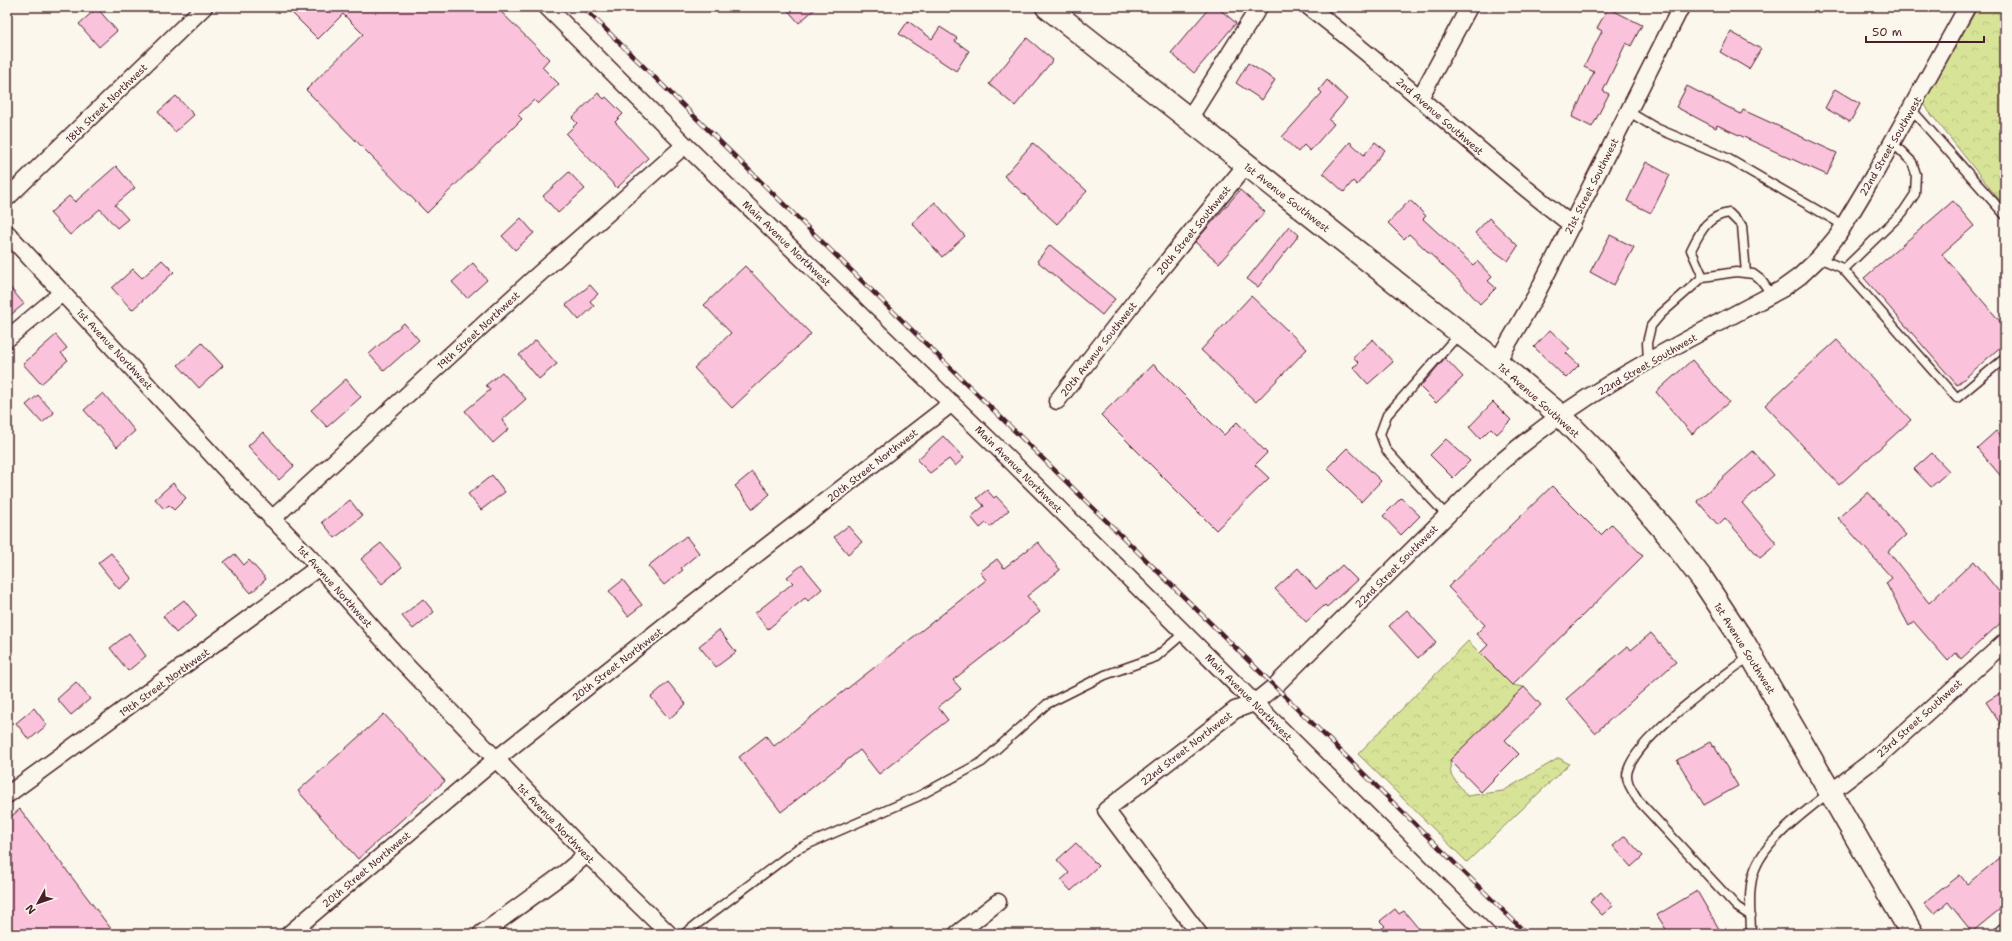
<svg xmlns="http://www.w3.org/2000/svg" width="2012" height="941" font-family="'Shantell Sans',sans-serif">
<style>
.forest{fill:url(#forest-crowns);stroke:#908261}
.building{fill:#fac3db;stroke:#4a1f2b}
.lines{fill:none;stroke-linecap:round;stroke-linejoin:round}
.lane-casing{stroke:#4a1f2b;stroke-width:11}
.street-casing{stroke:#4a1f2b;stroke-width:19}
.secondary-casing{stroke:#4a1f2b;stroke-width:25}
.lane{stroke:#fbf7ec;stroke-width:8}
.street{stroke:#fbf7ec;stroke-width:16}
.secondary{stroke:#fbf7ec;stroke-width:22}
.rail-casing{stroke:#4a1f2b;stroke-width:4.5}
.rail{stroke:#fbf7ec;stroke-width:3;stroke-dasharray:9;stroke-linecap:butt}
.labels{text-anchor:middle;stroke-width:4;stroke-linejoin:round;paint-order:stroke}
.street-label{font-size:10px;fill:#4a1f2b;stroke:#fbf7ec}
</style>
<defs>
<pattern id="forest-crowns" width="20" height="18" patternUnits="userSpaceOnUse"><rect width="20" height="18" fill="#d7e497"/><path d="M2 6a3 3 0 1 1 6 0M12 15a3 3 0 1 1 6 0" fill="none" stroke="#bac382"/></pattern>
</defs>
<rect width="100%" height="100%" fill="#fbf7ec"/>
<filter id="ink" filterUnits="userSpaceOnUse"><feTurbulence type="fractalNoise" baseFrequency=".025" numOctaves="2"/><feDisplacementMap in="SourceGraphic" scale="8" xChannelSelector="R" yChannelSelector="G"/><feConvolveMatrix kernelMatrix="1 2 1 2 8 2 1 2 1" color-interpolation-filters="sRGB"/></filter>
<g filter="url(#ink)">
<path class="forest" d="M1978,7H2005V207L1923,104Z
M1468,641L1512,685L1524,687L1450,760L1451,775L1467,796L1503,791L1559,758L1569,764L1467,862L1358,754Z"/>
<path class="building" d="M286,7H496L549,59L542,67L559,84L538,104L534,100L518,115L522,119L427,213L306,90L363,34L343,14L318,39Z
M785,7H817L799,23Z
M1210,7H1217L1236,23L1194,73L1171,53Z
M97,8L117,31L99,47L79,24Z
M1608,8L1642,25L1631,46L1626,43L1603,91L1609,94L1592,127L1572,117L1594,72L1584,67L1602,31L1597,28Z
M908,21L932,39L940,27L957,38L955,41L969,51L956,71L899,34Z
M1731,32L1761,49L1749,69L1720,52Z
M1027,38L1053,60L1015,106L989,84Z
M1248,63L1275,80L1262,100L1236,83Z
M1327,80L1347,99L1329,120L1334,124L1310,151L1304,145L1298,152L1282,137L1322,93L1319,90Z
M1687,86L1741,114L1743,110L1837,153L1827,175L1717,125L1716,128L1676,107Z
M1835,89L1860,104L1850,122L1825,108Z
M598,93L604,99L606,97L623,114L615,122L648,158L617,188L566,134L577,123L572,118Z
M176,96L194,115L175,132L158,112Z
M1350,142L1364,155L1375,142L1385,150L1357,185L1353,181L1344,192L1323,173Z
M1033,143L1087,191L1057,224L1004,176Z
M1646,162L1670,175L1651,213L1627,201Z
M116,166L135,188L115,205L128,219L117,228L100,209L70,235L50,213L69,196L75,202Z
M569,172L585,189L558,213L543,196Z
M1240,190L1265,212L1219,263L1195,242Z
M1410,200L1426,216L1423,219L1473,265L1477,261L1492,277L1488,281L1496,288L1480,304L1458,280L1409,234L1404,239L1388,223Z
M1953,201L1974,226L1942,254L2005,327V343L1957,385L1864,278Z
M935,202L965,236L942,257L912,223Z
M521,218L534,233L515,250L502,236Z
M1489,218L1518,246L1508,261L1493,250L1475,233Z
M1289,226L1299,235L1258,287L1247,279Z
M1610,235L1634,247L1614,285L1590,272Z
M1050,245L1115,299L1102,315L1037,261Z
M162,260L174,272L132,310L112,288L133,269L142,278Z
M473,263L487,280L467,298L452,282Z
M745,266L811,334L732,408L694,368L731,333L704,305Z
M7,284L24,304L7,318Z
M590,285L598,294L590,301L594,306L579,320L566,305Z
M1251,296L1307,349L1256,402L1201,350Z
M404,323L419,340L384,371L369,354Z
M1550,330L1570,349L1566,353L1579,365L1566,378L1534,347Z
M56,335L67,348L61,353L68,360L41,384L23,364Z
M1373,339L1393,362L1368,384L1353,367L1359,363L1353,357Z
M536,340L557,364L539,379L519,355Z
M1837,340L1911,420L1839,485L1765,405Z
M202,343L223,366L199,388L178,365Z
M1445,358L1463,377L1436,403L1420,387Z
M1692,360L1729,402L1692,434L1656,392Z
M1153,364L1224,435L1237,422L1267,453L1255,465L1269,478L1216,530L1101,415Z
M502,372L526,399L502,420L509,429L493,443L465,411L490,390L486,385Z
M346,379L361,397L327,427L311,410Z
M103,393L135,431L117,447L84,410Z
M38,395L54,413L42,423L26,405Z
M1493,402L1511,420L1497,434L1491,428L1480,439L1469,427Z
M1996,431L2005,441V481L1977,448Z
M263,432L294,466L279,480L248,446Z
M943,436L964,458L955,466L949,459L930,473L917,460Z
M1446,439L1470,461L1453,478L1430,455Z
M1347,448L1381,481L1361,502L1327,468Z
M1753,451L1774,475L1742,503L1777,544L1760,558L1725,518L1718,525L1697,501Z
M1932,453L1949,471L1931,487L1914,469Z
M752,472L770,494L753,509L735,486Z
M492,475L505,492L481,510L468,494Z
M173,483L186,498L174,510L169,505L164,509L155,499Z
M1552,486L1601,535L1612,524L1643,556L1512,685L1480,653L1488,645L1476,634L1485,625L1448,587Z
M987,490L994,498L996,496L1009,510L990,527L986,523L980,528L971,517L984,506L977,498Z
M1868,492L1906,535L1888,551L1929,603L1974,561L2005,599V619L1961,659L1956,653L1948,661L1914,622L1909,626L1886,583L1892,578L1838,518Z
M1401,498L1420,516L1401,535L1383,516Z
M350,500L362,516L335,538L322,522Z
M848,526L862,542L848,554L834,537Z
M686,536L699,553L681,568L683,570L664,585L648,566Z
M1038,542L1060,570L1027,596L1040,612L953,680L961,689L938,707L948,720L879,774L860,750L781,812L739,757L766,736L774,746L986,580L980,572L997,559L1004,568Z
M381,543L402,567L382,584L361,559Z
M111,553L132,579L119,589L98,563Z
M235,554L244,565L249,560L266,579L251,593L224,562Z
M802,565L822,589L808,601L805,598L768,629L755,613L793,583L787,577Z
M1342,565L1357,580L1327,607L1325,605L1306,622L1275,589L1298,568L1316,589Z
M623,580L642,605L628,616L609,591Z
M423,599L434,612L413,629L402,616Z
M184,600L197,616L176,633L163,616Z
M1407,610L1436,642L1418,658L1389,626Z
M719,630L736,652L716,667L699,646Z
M129,633L146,656L128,671L110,648Z
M1651,633L1676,662L1595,733L1566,699L1628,646L1631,650Z
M76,682L90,699L71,715L57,699Z
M668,682L686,704L669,719L651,697Z
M1524,687L1541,705L1505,740L1519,754L1481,792L1450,760Z
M2005,690V731L1986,702Z
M34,708L47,725L29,740L16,723Z
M384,714L445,781L358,859L298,791Z
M1710,742L1713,747L1714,746L1738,786L1704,805L1677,760Z
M20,809L115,934H7V820Z
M1625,836L1643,856L1631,867L1613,846Z
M1076,843L1098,866L1071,891L1061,880L1069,873L1057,860Z
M2005,854V905L1972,932L1948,902L1934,914L1924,903L1960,875L1967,884Z
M1697,891L1722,934H1669L1657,915Z
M1601,892L1613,906L1602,915L1590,902Z
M1395,909L1399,914L1404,911L1423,934H1375L1385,926L1380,921Z"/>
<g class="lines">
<g class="lane-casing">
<path id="lane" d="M1911,109L2005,215
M1629,112L1656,128L1727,158L1843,225
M1819,258L1842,268L1957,398L2005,358
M1843,270L1903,212L1915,194L1916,174L1912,162L1892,142
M1703,277L1691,250C1700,232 1707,216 1729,213L1742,226L1746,273
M1648,361L1647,343L1651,326L1661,314L1703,277L1736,272L1753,274L1761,280L1772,295
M1447,516L1386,450L1380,434L1387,415L1459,334
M1750,656C1720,679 1639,735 1628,770C1624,781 1633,791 1638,800L1737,907L1751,916
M684,934L797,849L919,796L982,762L1047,704L1105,675L1156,657L1184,633
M1751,934C1751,914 1747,889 1755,869C1766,840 1806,811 1830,792"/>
</g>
<g class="street-casing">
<path id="street" d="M547,7L685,145L1009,459L1487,934
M1309,7C1400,76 1481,156 1572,225
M1420,98L1469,7
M1189,119L1259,7
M7,198L204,7
M7,233L240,485L319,567L400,659L587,854L669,934
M7,339L63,292
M1497,362L1535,297L1681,7
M1057,401L1139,296L1246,165
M272,519L531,281L685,145
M1831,792L1881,754L2005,642
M7,795L319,567
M289,934L495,760L678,615L952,403
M481,934L566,872L587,854
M957,934L998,902
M1199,934L1106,810L1235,710L1254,703L1275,686L1500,463C1583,390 1685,341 1782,289L1800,276L1819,258L1838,235L1874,175L1967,7
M2002,934L2005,931"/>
</g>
<g class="secondary-casing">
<path id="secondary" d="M1047,7L1497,362L1561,416L1602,458L1669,536L1702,579L1743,641L1912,934"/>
</g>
<use href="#lane" class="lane"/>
<use href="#street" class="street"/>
<use href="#secondary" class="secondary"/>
<g class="rail-casing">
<path id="rail" d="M583,7L1527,934"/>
</g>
<use href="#rail" class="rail"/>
</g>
</g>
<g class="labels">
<g class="street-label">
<text transform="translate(106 103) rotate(-44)" y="4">18th Street Northwest</text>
<text transform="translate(1440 116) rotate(41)" y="4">2nd Avenue Southwest</text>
<text transform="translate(1890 146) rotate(-60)" y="4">22nd Street Southwest</text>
<text transform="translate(1591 186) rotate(-63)" y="4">21st Street Southwest</text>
<text transform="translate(1287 197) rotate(38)" y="4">1st Avenue Southwest</text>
<text transform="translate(1193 230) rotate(-51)" y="4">20th Street Southwest</text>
<text transform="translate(787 243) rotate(44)" y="4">Main Avenue Northwest</text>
<text transform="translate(478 330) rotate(-43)" y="4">19th Street Northwest</text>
<text transform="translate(115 349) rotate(47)" y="4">1st Avenue Northwest</text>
<text transform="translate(1098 349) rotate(-52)" y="4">20th Avenue Southwest</text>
<text transform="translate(1647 364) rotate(-30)" y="4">22nd Street Southwest</text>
<text transform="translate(1539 400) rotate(42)" y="4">1st Avenue Southwest</text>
<text transform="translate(872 465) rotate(-38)" y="4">20th Street Northwest</text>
<text transform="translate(1019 469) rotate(45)" y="4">Main Avenue Northwest</text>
<text transform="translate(1396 566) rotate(-45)" y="4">22nd Street Southwest</text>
<text transform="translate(335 586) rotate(48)" y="4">1st Avenue Northwest</text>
<text transform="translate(1745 648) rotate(58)" y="4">1st Avenue Southwest</text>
<text transform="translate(617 664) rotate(-38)" y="4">20th Street Northwest</text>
<text transform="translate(164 682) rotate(-36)" y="4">19th Street Northwest</text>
<text transform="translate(1249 697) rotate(45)" y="4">Main Avenue Northwest</text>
<text transform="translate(1919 718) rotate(-42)" y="4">23rd Street Southwest</text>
<text transform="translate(1186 748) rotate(-38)" y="4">22nd Street Northwest</text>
<text transform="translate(556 823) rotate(46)" y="4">1st Avenue Northwest</text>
<text transform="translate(366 869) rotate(-40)" y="4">20th Street Northwest</text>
</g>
</g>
<rect width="2012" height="941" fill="none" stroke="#fbf7ec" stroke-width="24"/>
<rect x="12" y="12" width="1988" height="917" fill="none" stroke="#4a1f2b" stroke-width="1.5" filter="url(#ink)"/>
<g transform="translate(38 903) rotate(230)" stroke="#fbf7ec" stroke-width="3" paint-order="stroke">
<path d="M0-3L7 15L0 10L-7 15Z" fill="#4a1f2b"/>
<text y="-6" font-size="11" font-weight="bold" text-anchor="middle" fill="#4a1f2b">N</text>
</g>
<path d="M1866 36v6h118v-6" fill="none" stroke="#4a1f2b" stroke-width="2"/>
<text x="1872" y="36" font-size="12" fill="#4a1f2b" stroke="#fbf7ec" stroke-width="3" paint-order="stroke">50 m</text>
</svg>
